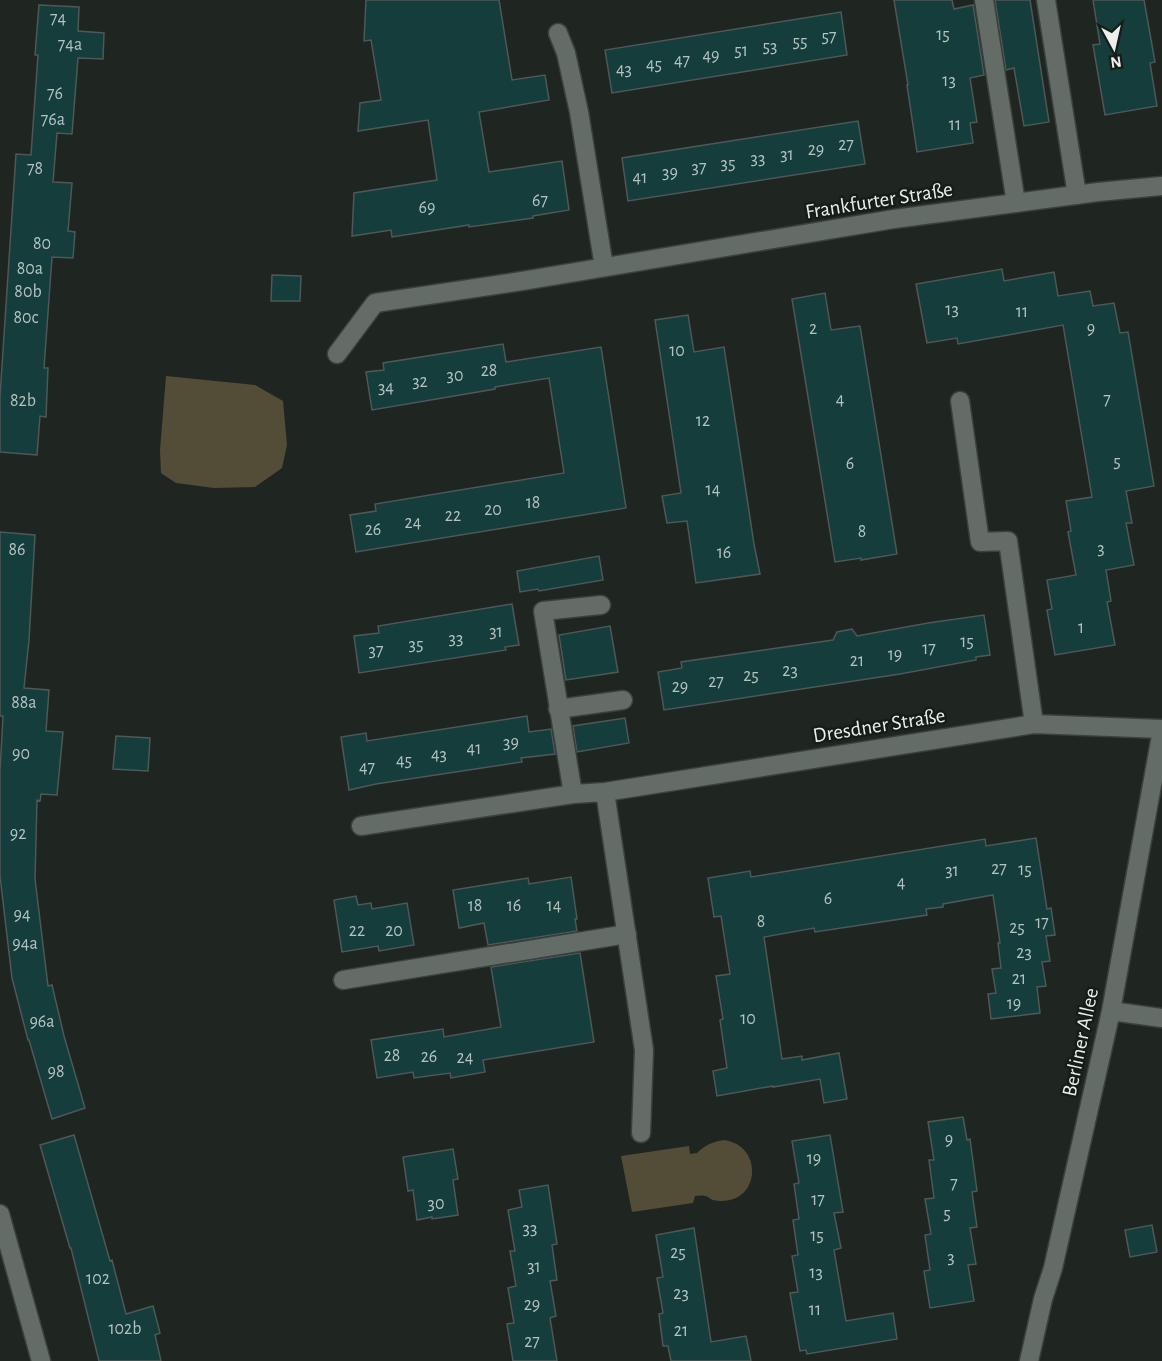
<svg xmlns="http://www.w3.org/2000/svg" width="1162" height="1361" font-family="'Alegreya Sans',sans-serif">
<style>
.green{fill:#534d37}
.building{fill:#143d3b;stroke:#4e5857;stroke-width:1.5}
.lines{fill:none;stroke-linecap:round;stroke-linejoin:round}
.lane-casing{stroke:#3b403d;stroke-width:21}
.street-casing{stroke:#3b403d;stroke-width:21}
.lane{stroke:#646c67;stroke-width:18}
.street{stroke:#646c67;stroke-width:18}
.labels{text-anchor:middle;stroke-width:5;stroke-linejoin:round;paint-order:stroke}
.number-label{font-size:18px;fill:#b5c3c0}
.street-label{font-size:21px;fill:#ebf0ed;stroke:#161d19}
</style>
<rect width="100%" height="100%" fill="#1f2622"/>
<path class="green" d="M166,376L255,385L283,401L287,445L282,468L255,487L214,488L176,483L161,473L160,450Z
M724,1140C730,1141 736,1143 741,1147C757,1160 756,1188 736,1198C729,1201 720,1202 713,1200C710,1199 708,1196 705,1196C702,1195 698,1196 695,1196L693,1203L632,1212L621,1156L689,1146L690,1154L697,1153C705,1145 712,1142 724,1140Z"/>
<path class="building" d="M366,0H499L512,80L545,75L549,100L479,112L489,172L562,161L569,210L533,216V218L469,227V225L392,237L391,230L352,236L354,193L437,180L428,120L358,131L360,103L381,100L371,40L364,41Z
M894,0H952L954,9L973,5L984,75L970,78L977,122L970,123L973,143L917,152L907,85H908Z
M995,0H1030L1049,122L1024,126L1014,68L1006,70Z
M1093,0H1144L1155,62L1150,63L1157,106L1105,115L1093,45L1100,44Z
M39,5L79,7L78,31L104,33L103,59L78,58L72,134L57,133L53,182L72,183L68,231L75,232L73,258L52,257L44,368H48L46,417L40,416L37,455L0,452V396L16,154L31,155L38,55H35Z
M841,12L847,55L612,93L605,50Z
M858,121L865,164L628,201L622,158Z
M1002,269L1004,281L1054,272L1058,296L1090,291L1093,306L1114,303L1120,333L1128,332L1154,486L1126,491L1132,523H1126L1134,565L1106,570L1111,601L1107,602L1115,645L1055,655L1047,610L1052,609L1047,580L1076,575L1068,532L1071,531L1066,501L1092,497L1063,325L958,344L957,338L927,343L916,284Z
M272,275L301,276L300,301H271Z
M825,293L831,330L860,326L897,554L861,560V558L835,562L792,299Z
M688,315L694,352L724,347L754,544L760,574L696,583L687,521L667,523L662,496L681,493L655,320Z
M503,344L506,362L601,347L626,508L356,552L350,515L376,511L375,504L564,473L549,378L495,387V389L372,410L366,372L384,370L383,363Z
M0,532L35,535L29,640L24,688L49,690L46,731L63,732L57,795L41,794L40,801L37,800L35,879L48,986L52,985L64,1036L85,1108L52,1119L29,1040H28L12,978L0,876V772L3,716H0Z
M599,556L603,580L539,591L538,589L520,592L517,571Z
M512,604L519,645L505,647L506,650L359,673L354,636L379,633L378,626Z
M984,615L990,655L976,657V660L900,674L664,710L658,672L682,668L681,662L833,640L837,632L852,629L857,636L928,623Z
M610,626L618,672L566,680L559,635Z
M527,716L529,732L551,729L555,754L521,758L522,762L376,784L349,790L341,737L366,733L367,741Z
M625,718L629,743L577,752L573,726Z
M116,736L150,738L148,771L113,769Z
M1036,838L1047,909L1051,908L1055,935L1046,936L1050,961L1042,962L1046,986L1037,987L1040,1013L991,1019L988,994L996,993L992,969L1001,968L998,943H1000L993,895L943,904V907L926,909L927,915L815,932L814,928L764,937L782,1059L802,1056V1060L839,1053L847,1099L824,1103L820,1079L773,1087V1086L717,1096L713,1071L727,1068L720,1020L723,1019L716,976L730,974L721,916L714,917L708,878L750,871L751,877L985,839L986,846Z
M571,877L577,919H575L577,931L488,945L484,923L459,928L453,890L528,878L529,884Z
M356,896L358,905L371,903L372,909L407,903L414,945L379,951L378,946L342,952L334,900Z
M580,953L594,1042L483,1060L485,1072L451,1078L450,1073L414,1078L413,1072L377,1078L371,1040L443,1029L444,1037L501,1027L491,967Z
M963,1117L967,1140L970,1139L977,1191L972,1192L977,1227L970,1228L976,1264L968,1265L974,1301L930,1308L924,1271L930,1270L925,1235L931,1234L925,1199L934,1198L929,1160H934L928,1122Z
M74,1135L110,1261L112,1260L126,1314L153,1306L160,1333L155,1335L161,1361H99L71,1248H70L40,1145Z
M830,1135L843,1212L834,1213L841,1248L834,1250L846,1321L893,1313L897,1339L807,1354L806,1350L800,1351L790,1293L798,1292L792,1256L798,1255L793,1220L799,1219L794,1184L799,1183L792,1141Z
M453,1149L458,1179L453,1180L458,1215L432,1219V1217L417,1220L413,1190L408,1191L403,1157Z
M548,1185L557,1244L552,1245L557,1280L550,1281L556,1316L550,1318L557,1361H513L507,1324L514,1323L508,1288L516,1286L510,1251H515L508,1210L522,1207L519,1190Z
M1152,1225L1157,1252L1130,1257L1125,1230Z
M694,1228L711,1342L746,1336L751,1361H671L668,1346H663L659,1314L663,1313L657,1278L663,1277L656,1235Z"/>
<g class="lines">
<g class="lane-casing">
<path id="lane" d="M984,0L1016,203
M1046,0L1077,195
M960,401L980,542L1008,541L1034,724
M558,709L623,700
M573,794L543,611L601,605
M343,980L627,934"/>
</g>
<g class="street-casing">
<path id="street" d="M558,33L566,53L579,112L604,267
M337,354L375,303L522,281L894,219L1098,192L1162,186
M605,792L644,1050L641,1133
M361,826L573,794L605,792L1034,724L1162,729
M1111,1011L1162,1018
M0,1214L41,1361
M1029,1361L1043,1299L1053,1268L1111,1011L1162,730"/>
</g>
<use href="#lane" class="lane"/>
<use href="#street" class="street"/>
</g>
<g class="labels">
<g class="number-label">
<text x="58" y="24">74</text>
<text x="943" y="40">15</text>
<text x="829" y="42">57</text>
<text x="800" y="47">55</text>
<text x="70" y="50">74a</text>
<text x="770" y="52">53</text>
<text x="741" y="56">51</text>
<text x="711" y="61">49</text>
<text x="682" y="66">47</text>
<text x="654" y="70">45</text>
<text x="624" y="75">43</text>
<text x="949" y="86">13</text>
<text x="55" y="99">76</text>
<text x="53" y="125">76a</text>
<text x="955" y="130">11</text>
<text x="846" y="150">27</text>
<text x="816" y="155">29</text>
<text x="787" y="160">31</text>
<text x="758" y="164">33</text>
<text x="728" y="169">35</text>
<text x="699" y="173">37</text>
<text x="35" y="174">78</text>
<text x="670" y="178">39</text>
<text x="640" y="183">41</text>
<text x="540" y="206">67</text>
<text x="427" y="213">69</text>
<text x="42" y="249">80</text>
<text x="30" y="274">80a</text>
<text x="28" y="297">80b</text>
<text x="952" y="315">13</text>
<text x="1022" y="317">11</text>
<text x="26" y="323">80c</text>
<text x="813" y="334">2</text>
<text x="1091" y="334">9</text>
<text x="677" y="356">10</text>
<text x="489" y="376">28</text>
<text x="455" y="381">30</text>
<text x="420" y="387">32</text>
<text x="386" y="393">34</text>
<text x="840" y="405">4</text>
<text x="1107" y="405">7</text>
<text x="23" y="406">82b</text>
<text x="703" y="426">12</text>
<text x="1117" y="467">5</text>
<text x="850" y="469">6</text>
<text x="713" y="495">14</text>
<text x="533" y="508">18</text>
<text x="493" y="515">20</text>
<text x="453" y="521">22</text>
<text x="413" y="528">24</text>
<text x="373" y="535">26</text>
<text x="862" y="537">8</text>
<text x="1101" y="554">3</text>
<text x="17" y="555">86</text>
<text x="724" y="558">16</text>
<text x="1081" y="633">1</text>
<text x="496" y="637">31</text>
<text x="456" y="644">33</text>
<text x="967" y="647">15</text>
<text x="416" y="650">35</text>
<text x="929" y="654">17</text>
<text x="376" y="656">37</text>
<text x="895" y="660">19</text>
<text x="857" y="666">21</text>
<text x="790" y="676">23</text>
<text x="751" y="681">25</text>
<text x="716" y="687">27</text>
<text x="680" y="692">29</text>
<text x="24" y="708">88a</text>
<text x="511" y="748">39</text>
<text x="474" y="754">41</text>
<text x="21" y="759">90</text>
<text x="439" y="760">43</text>
<text x="404" y="766">45</text>
<text x="367" y="773">47</text>
<text x="18" y="839">92</text>
<text x="999" y="874">27</text>
<text x="1025" y="875">15</text>
<text x="952" y="876">31</text>
<text x="901" y="888">4</text>
<text x="828" y="904">6</text>
<text x="475" y="911">18</text>
<text x="514" y="911">16</text>
<text x="554" y="911">14</text>
<text x="22" y="920">94</text>
<text x="761" y="927">8</text>
<text x="1042" y="928">17</text>
<text x="1017" y="933">25</text>
<text x="357" y="936">22</text>
<text x="394" y="936">20</text>
<text x="25" y="949">94a</text>
<text x="1024" y="958">23</text>
<text x="1019" y="984">21</text>
<text x="1014" y="1009">19</text>
<text x="748" y="1024">10</text>
<text x="42" y="1027">96a</text>
<text x="392" y="1061">28</text>
<text x="429" y="1062">26</text>
<text x="465" y="1063">24</text>
<text x="56" y="1077">98</text>
<text x="949" y="1145">9</text>
<text x="814" y="1164">19</text>
<text x="954" y="1189">7</text>
<text x="818" y="1205">17</text>
<text x="436" y="1209">30</text>
<text x="947" y="1219">5</text>
<text x="530" y="1234">33</text>
<text x="817" y="1241">15</text>
<text x="678" y="1258">25</text>
<text x="951" y="1263">3</text>
<text x="534" y="1272">31</text>
<text x="816" y="1278">13</text>
<text x="98" y="1284">102</text>
<text x="681" y="1299">23</text>
<text x="532" y="1310">29</text>
<text x="815" y="1315">11</text>
<text x="125" y="1334">102b</text>
<text x="681" y="1336">21</text>
<text x="532" y="1347">27</text>
</g>
<g class="street-label">
<text transform="translate(879 200) rotate(-9)" y="7">Frankfurter Straße</text>
<text transform="translate(879 725) rotate(-9)" y="7">Dresdner Straße</text>
<text transform="translate(1080 1042) rotate(-78)" y="7">Berliner Allee</text>
</g>
</g>
<g transform="translate(1114 48) rotate(172)" stroke="#161d19" stroke-width="4.5" paint-order="stroke">
<path d="M0-4.5L10 22L0 15L-10 22Z" fill="#ebf0ed"/>
<text y="-9" font-size="16" font-weight="bold" text-anchor="middle" fill="#ebf0ed">N</text>
</g>
</svg>
